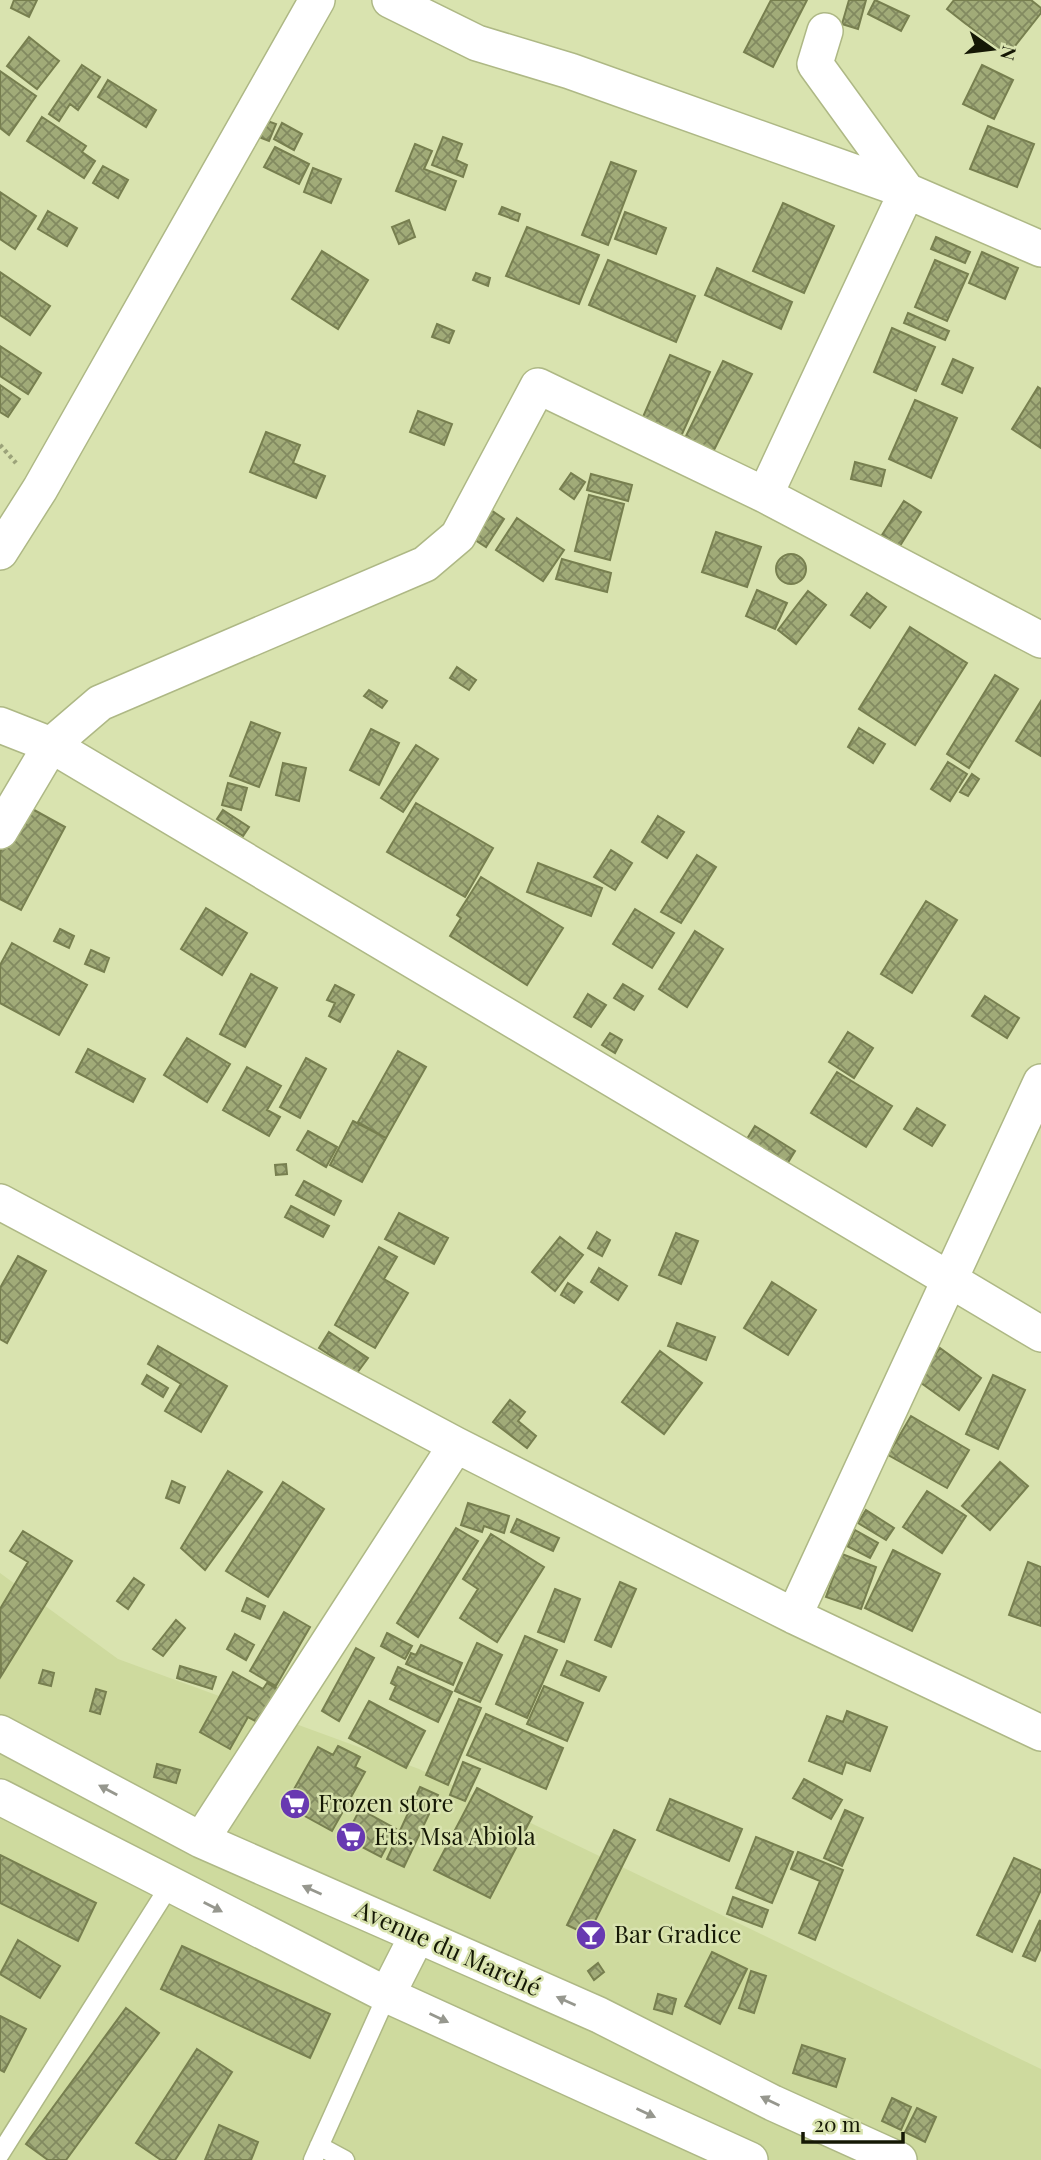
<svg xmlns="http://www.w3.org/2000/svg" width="1041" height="2160" font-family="'Playfair Display',serif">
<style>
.built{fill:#ceda9e}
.building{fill:url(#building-cross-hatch);stroke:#777f4f;stroke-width:2}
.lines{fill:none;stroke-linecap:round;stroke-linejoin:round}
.service-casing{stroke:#aeb885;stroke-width:21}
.minor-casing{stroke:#aeb885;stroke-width:38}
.path{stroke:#9ca37a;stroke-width:4.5;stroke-dasharray:3.5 3.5;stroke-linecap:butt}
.service{stroke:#fff;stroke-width:18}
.minor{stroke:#fff;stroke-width:35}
.oneway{fill:#96978e}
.labels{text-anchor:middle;stroke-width:5;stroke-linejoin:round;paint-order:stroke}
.poi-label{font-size:24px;fill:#151805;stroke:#d9e3af;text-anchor:start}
.street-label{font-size:24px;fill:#151805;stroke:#d9e3af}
</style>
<defs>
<pattern id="building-cross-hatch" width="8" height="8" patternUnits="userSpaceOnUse" patternTransform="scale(1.75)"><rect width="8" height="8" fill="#a1ab78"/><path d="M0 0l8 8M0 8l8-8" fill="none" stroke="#828a60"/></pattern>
</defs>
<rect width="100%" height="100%" fill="#d9e3af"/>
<path class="built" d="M0,1573L118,1659L419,1769L1041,2069V2160H0Z"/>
<path class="building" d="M14,0H37L29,17L11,8Z
M771,0H807L773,67L744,52Z
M849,0H866L858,29L842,24Z
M875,0L909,16L901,31L868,14Z
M954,0H1031L1041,8V13L1007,56L947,9Z
M29,37L59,61L37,89L7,66Z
M82,65L100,77L78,110L70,104L59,121L49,114Z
M982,65L1013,80L994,119L963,104Z
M0,71L36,96L9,135L0,128Z
M108,80L156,110L146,127L98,97Z
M42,117L86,146L82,152L95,161L84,178L27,141Z
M262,119L276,124L269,141L256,136Z
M282,123L302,134L294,150L274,139Z
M988,126L1034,144L1017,187L970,169Z
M443,137L462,144L456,160L467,165L463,177L432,165Z
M415,144L432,151L424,169L456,181L445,210L396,191Z
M275,147L309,164L299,184L264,167Z
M611,162L636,171L608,245L582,235Z
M103,166L128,180L118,198L93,183Z
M313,168L341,179L331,203L304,192Z
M0,192L36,216L15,249L0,239Z
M783,203L834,226L804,293L753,271Z
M502,207L520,214L518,221L499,214Z
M48,211L77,228L67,246L38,229Z
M625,212L666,228L656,254L615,239Z
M409,220L415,237L399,244L392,227Z
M527,227L599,255L579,304L506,276Z
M936,237L970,252L965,263L931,249Z
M322,251L368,280L338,329L292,299Z
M982,252L1018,268L1005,299L969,283Z
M608,260L695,296L676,342L589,305Z
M935,260L968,274L947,321L915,307Z
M717,268L792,302L781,329L705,295Z
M0,272L50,306L30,335L0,315Z
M476,273L490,278L488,286L473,280Z
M908,313L949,331L945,340L904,323Z
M437,324L454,331L449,343L432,337Z
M892,328L935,347L916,391L874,372Z
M0,346L41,373L28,394L0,376Z
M670,355L710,372L678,443L639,426Z
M953,359L973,368L962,393L942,384Z
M723,361L752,374L710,458L682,444Z
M0,385L20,399L8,417L0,412Z
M1038,387L1041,389V448L1012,429Z
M915,400L957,418L931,478L889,459Z
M418,411L452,424L444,445L410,432Z
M266,432L300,445L293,463L325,476L316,498L250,472Z
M855,462L885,470L881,486L851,479Z
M571,473L585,482L574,499L560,489Z
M591,474L632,485L628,501L587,490Z
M589,495L624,504L610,560L575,551Z
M904,501L921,512L900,546L882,535Z
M485,506L504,519L486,547L466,534Z
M517,518L564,550L543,581L496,550Z
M716,532L761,547L747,587L702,572Z
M776 569a15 15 0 1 1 30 0a15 15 0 1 1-30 0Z
M562,559L611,573L607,592L556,579Z
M757,590L787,603L775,629L746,616Z
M808,591L826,605L796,644L778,630Z
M867,593L886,607L870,628L851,615Z
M910,627L967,663L915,745L859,709Z
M457,667L476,680L469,690L450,678Z
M995,675L1018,689L969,768L947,754Z
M369,690L387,701L382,708L364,696Z
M1041,701V756L1016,741Z
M251,722L280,733L259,787L230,776Z
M859,728L885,744L873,763L848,747Z
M371,729L399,743L379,785L350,770Z
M416,745L438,759L403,812L381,798Z
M948,762L967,774L950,801L931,789Z
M283,763L306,768L299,801L276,795Z
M972,774L979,779L968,796L960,792Z
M228,783L247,788L241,810L222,805Z
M416,803L493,848L465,897L387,852Z
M25,805L65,827L21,910L0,899V852Z
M223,810L249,827L243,836L217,819Z
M658,816L684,832L667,858L642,842Z
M611,850L632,863L615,890L594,877Z
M697,855L716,867L681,923L661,912Z
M538,863L602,888L591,916L527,892Z
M481,877L563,928L527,985L450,936L461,918L457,915Z
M926,901L957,920L912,993L881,974Z
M206,908L247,933L222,975L181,949Z
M635,909L674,933L652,968L613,944Z
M60,929L74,936L69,948L54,941Z
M695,931L723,949L687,1007L659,989Z
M12,943L87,985L59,1035L0,1003V965Z
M91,950L109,958L104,972L85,964Z
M251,974L277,988L245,1047L220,1034Z
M623,984L643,996L634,1010L614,998Z
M335,985L354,995L340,1022L329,1016L335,1003L327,1000Z
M588,994L606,1005L591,1027L574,1017Z
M985,996L1019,1018L1007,1038L972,1016Z
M848,1032L873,1048L854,1078L829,1062Z
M610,1033L622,1040L615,1053L602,1045Z
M187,1038L230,1064L207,1102L164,1075Z
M88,1049L145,1079L133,1102L76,1072Z
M398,1051L426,1067L386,1138L358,1122Z
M306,1058L326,1069L300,1118L280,1107Z
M247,1067L281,1086L267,1110L280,1117L269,1136L223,1110Z
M837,1072L892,1106L866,1147L811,1113Z
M917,1108L945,1125L932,1146L904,1129Z
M353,1121L386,1138L362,1182L330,1165Z
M755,1126L795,1151L787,1164L747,1139Z
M308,1131L337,1147L326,1167L297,1150Z
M286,1164L287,1174L276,1175L275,1165Z
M304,1181L341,1201L334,1215L296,1195Z
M291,1206L329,1226L323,1237L285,1217Z
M399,1213L448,1238L434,1264L385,1239Z
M597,1232L610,1240L602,1256L588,1248Z
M676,1233L698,1241L681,1284L659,1275Z
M560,1237L583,1255L555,1291L532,1272Z
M379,1247L397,1257L384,1279L408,1293L375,1348L335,1325Z
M18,1256L46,1271L7,1343L0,1339V1288Z
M599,1268L627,1286L618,1300L591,1282Z
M772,1282L816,1310L788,1355L744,1328Z
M568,1283L582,1292L574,1303L561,1295Z
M677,1323L715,1337L706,1360L668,1346Z
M329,1332L368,1358L357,1373L319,1348Z
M158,1346L227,1386L201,1432L165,1411L181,1384L148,1364Z
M940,1348L981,1378L959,1410L917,1380Z
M660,1351L702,1383L664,1434L622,1402Z
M147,1375L168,1388L163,1397L142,1384Z
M993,1375L1025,1390L998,1449L966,1434Z
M510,1400L525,1412L518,1421L536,1436L527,1448L493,1422Z
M911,1416L969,1450L947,1488L888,1455Z
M1000,1462L1028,1486L990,1530L962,1506Z
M228,1471L262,1492L205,1570L181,1548Z
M172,1481L185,1487L179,1503L166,1498Z
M283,1482L324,1509L268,1597L226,1571Z
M927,1491L966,1516L942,1553L903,1527Z
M468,1503L509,1516L504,1533L484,1526L482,1532L461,1525Z
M866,1510L894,1528L886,1540L858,1523Z
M517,1519L559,1538L553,1551L511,1532Z
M456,1528L478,1541L418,1637L397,1623Z
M855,1530L878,1543L870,1558L847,1546Z
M23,1531L72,1561L1,1676L0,1609L28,1562L10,1551Z
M491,1534L544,1567L497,1642L460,1618L478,1589L463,1579Z
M893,1550L940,1574L912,1631L865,1608Z
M842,1554L876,1567L861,1609L826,1597Z
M1028,1562L1041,1567V1626L1009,1615Z
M134,1578L144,1585L128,1609L117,1601Z
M620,1582L636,1589L611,1647L595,1640Z
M555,1589L580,1599L564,1642L538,1632Z
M247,1598L265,1606L260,1619L242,1611Z
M284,1612L310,1627L276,1686L250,1671Z
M176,1620L185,1628L163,1656L153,1649Z
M387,1633L412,1646L405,1659L381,1646Z
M235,1634L254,1645L246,1660L227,1649Z
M525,1636L557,1650L527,1718L496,1704Z
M477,1643L502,1655L480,1702L455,1691Z
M421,1645L462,1663L453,1685L406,1664L411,1653L416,1655Z
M356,1648L374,1658L339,1721L322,1711Z
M567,1661L606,1677L599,1691L561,1675Z
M180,1666L216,1677L212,1689L177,1678Z
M398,1667L452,1692L438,1722L390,1699L396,1686L391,1683Z
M43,1670L54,1673L51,1686L39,1683Z
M233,1672L263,1689L267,1683L278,1689L259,1723L248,1717L230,1749L200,1732Z
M544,1686L583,1703L567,1741L527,1724Z
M96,1689L106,1692L100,1714L90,1711Z
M459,1699L481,1708L448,1785L426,1775Z
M369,1701L425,1731L406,1768L349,1738Z
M847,1711L887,1727L870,1771L846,1762L842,1774L809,1761L827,1716L843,1722Z
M486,1714L563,1748L546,1789L467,1755Z
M338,1746L360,1757L355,1767L365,1772L332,1831L285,1805L318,1747L333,1755Z
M463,1762L480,1769L465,1801L450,1795Z
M157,1764L180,1770L176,1783L154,1777Z
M804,1779L842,1800L831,1819L793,1798Z
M420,1787L438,1795L404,1867L387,1859Z
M477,1788L532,1817L490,1898L434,1870Z
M670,1799L742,1829L729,1861L657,1830Z
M360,1809L396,1829L381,1857L345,1838Z
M845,1810L863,1818L842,1866L824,1858Z
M614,1830L635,1840L588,1935L567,1925Z
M756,1837L793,1852L772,1903L736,1888Z
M798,1852L843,1870L815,1940L799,1933L820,1881L791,1869Z
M0,1855L96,1903L78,1941L0,1903Z
M1014,1858L1041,1870V1890L1012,1952L977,1935Z
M733,1897L768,1910L762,1927L727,1914Z
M1040,1920L1041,1948L1035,1961L1023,1956Z
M18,1940L60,1966L40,1998L0,1974Z
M182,1946L330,2014L310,2058L161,1989Z
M712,1952L747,1969L720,2024L685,2006Z
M598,1963L604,1972L594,1980L588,1971Z
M751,1971L766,1976L754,2013L739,2008Z
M658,1994L676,1999L672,2014L654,2009Z
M126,2008L159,2033L66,2160H48L26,2144Z
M0,2016L26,2029L4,2072L0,2070Z
M802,2045L845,2059L836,2087L793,2073Z
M197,2049L232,2072L175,2160H161L136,2143Z
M892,2098L911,2107L901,2130L882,2121Z
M917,2108L936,2117L925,2142L905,2132Z
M219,2125L258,2142L251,2160H205Z"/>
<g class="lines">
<g class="service-casing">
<path id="service" d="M319,2146L345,2160
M0,2154L170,1885
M313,2160L387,1995"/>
</g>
<g class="minor-casing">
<path id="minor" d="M390,0L477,43L570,71L907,191L1041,249
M765,495L907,191L815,64L825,31
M0,552L40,489L317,0
M0,725L51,745L1041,1334
M0,831L51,745L100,703L425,564L458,536L538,386L765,495L1041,640
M0,1202L456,1445L794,1616L1041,1733
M794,1616L1041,1082
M0,1733L201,1840L599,2015L773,2103L899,2160
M0,1797L387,1995L750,2160
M201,1840L456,1445
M387,1995L417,1936"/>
</g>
<path class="path" d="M0,445L16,463"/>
<use href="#service" class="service"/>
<use href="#minor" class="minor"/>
</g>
<defs><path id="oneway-solid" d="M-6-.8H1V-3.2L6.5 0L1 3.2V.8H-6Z" transform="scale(1.75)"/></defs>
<g class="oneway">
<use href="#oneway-solid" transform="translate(108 1790) rotate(-152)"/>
<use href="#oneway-solid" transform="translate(312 1890) rotate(-156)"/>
<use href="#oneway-solid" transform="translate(213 1907) rotate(27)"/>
<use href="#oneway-solid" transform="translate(566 2001) rotate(-156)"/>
<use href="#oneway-solid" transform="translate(439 2018) rotate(25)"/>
<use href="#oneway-solid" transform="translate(770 2101) rotate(-154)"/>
<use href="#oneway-solid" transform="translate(646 2113) rotate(25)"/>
</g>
<defs>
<g id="supermarket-disc" transform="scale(1.575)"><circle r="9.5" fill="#6839b1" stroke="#d9e3af"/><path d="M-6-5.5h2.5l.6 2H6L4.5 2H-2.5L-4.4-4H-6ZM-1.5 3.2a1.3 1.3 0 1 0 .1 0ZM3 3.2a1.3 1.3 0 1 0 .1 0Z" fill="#fff"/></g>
<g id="bar-disc" transform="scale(1.575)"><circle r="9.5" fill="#6839b1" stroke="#d9e3af"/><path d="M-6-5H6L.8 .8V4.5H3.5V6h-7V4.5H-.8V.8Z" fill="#fff"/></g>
</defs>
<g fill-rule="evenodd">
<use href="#supermarket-disc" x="295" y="1804"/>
<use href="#supermarket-disc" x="351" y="1837"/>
<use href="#bar-disc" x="591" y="1935"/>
</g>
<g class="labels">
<g class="poi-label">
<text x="318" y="1812">Frozen store</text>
<text x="374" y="1845">Ets. Msa Abiola</text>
<text x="614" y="1943">Bar Gradice</text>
</g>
<g class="street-label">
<text transform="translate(448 1949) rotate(24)" y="8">Avenue du Marché</text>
</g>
</g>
<g transform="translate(992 49) rotate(104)" stroke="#d9e3af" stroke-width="5" paint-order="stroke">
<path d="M0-5L12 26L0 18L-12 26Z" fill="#151805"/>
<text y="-10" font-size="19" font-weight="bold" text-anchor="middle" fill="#151805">N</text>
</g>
<path d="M803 2132v10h100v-10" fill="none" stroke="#151805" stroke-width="3.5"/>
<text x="814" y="2132" font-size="21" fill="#151805" stroke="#d9e3af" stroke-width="5" paint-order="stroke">20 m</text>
</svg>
